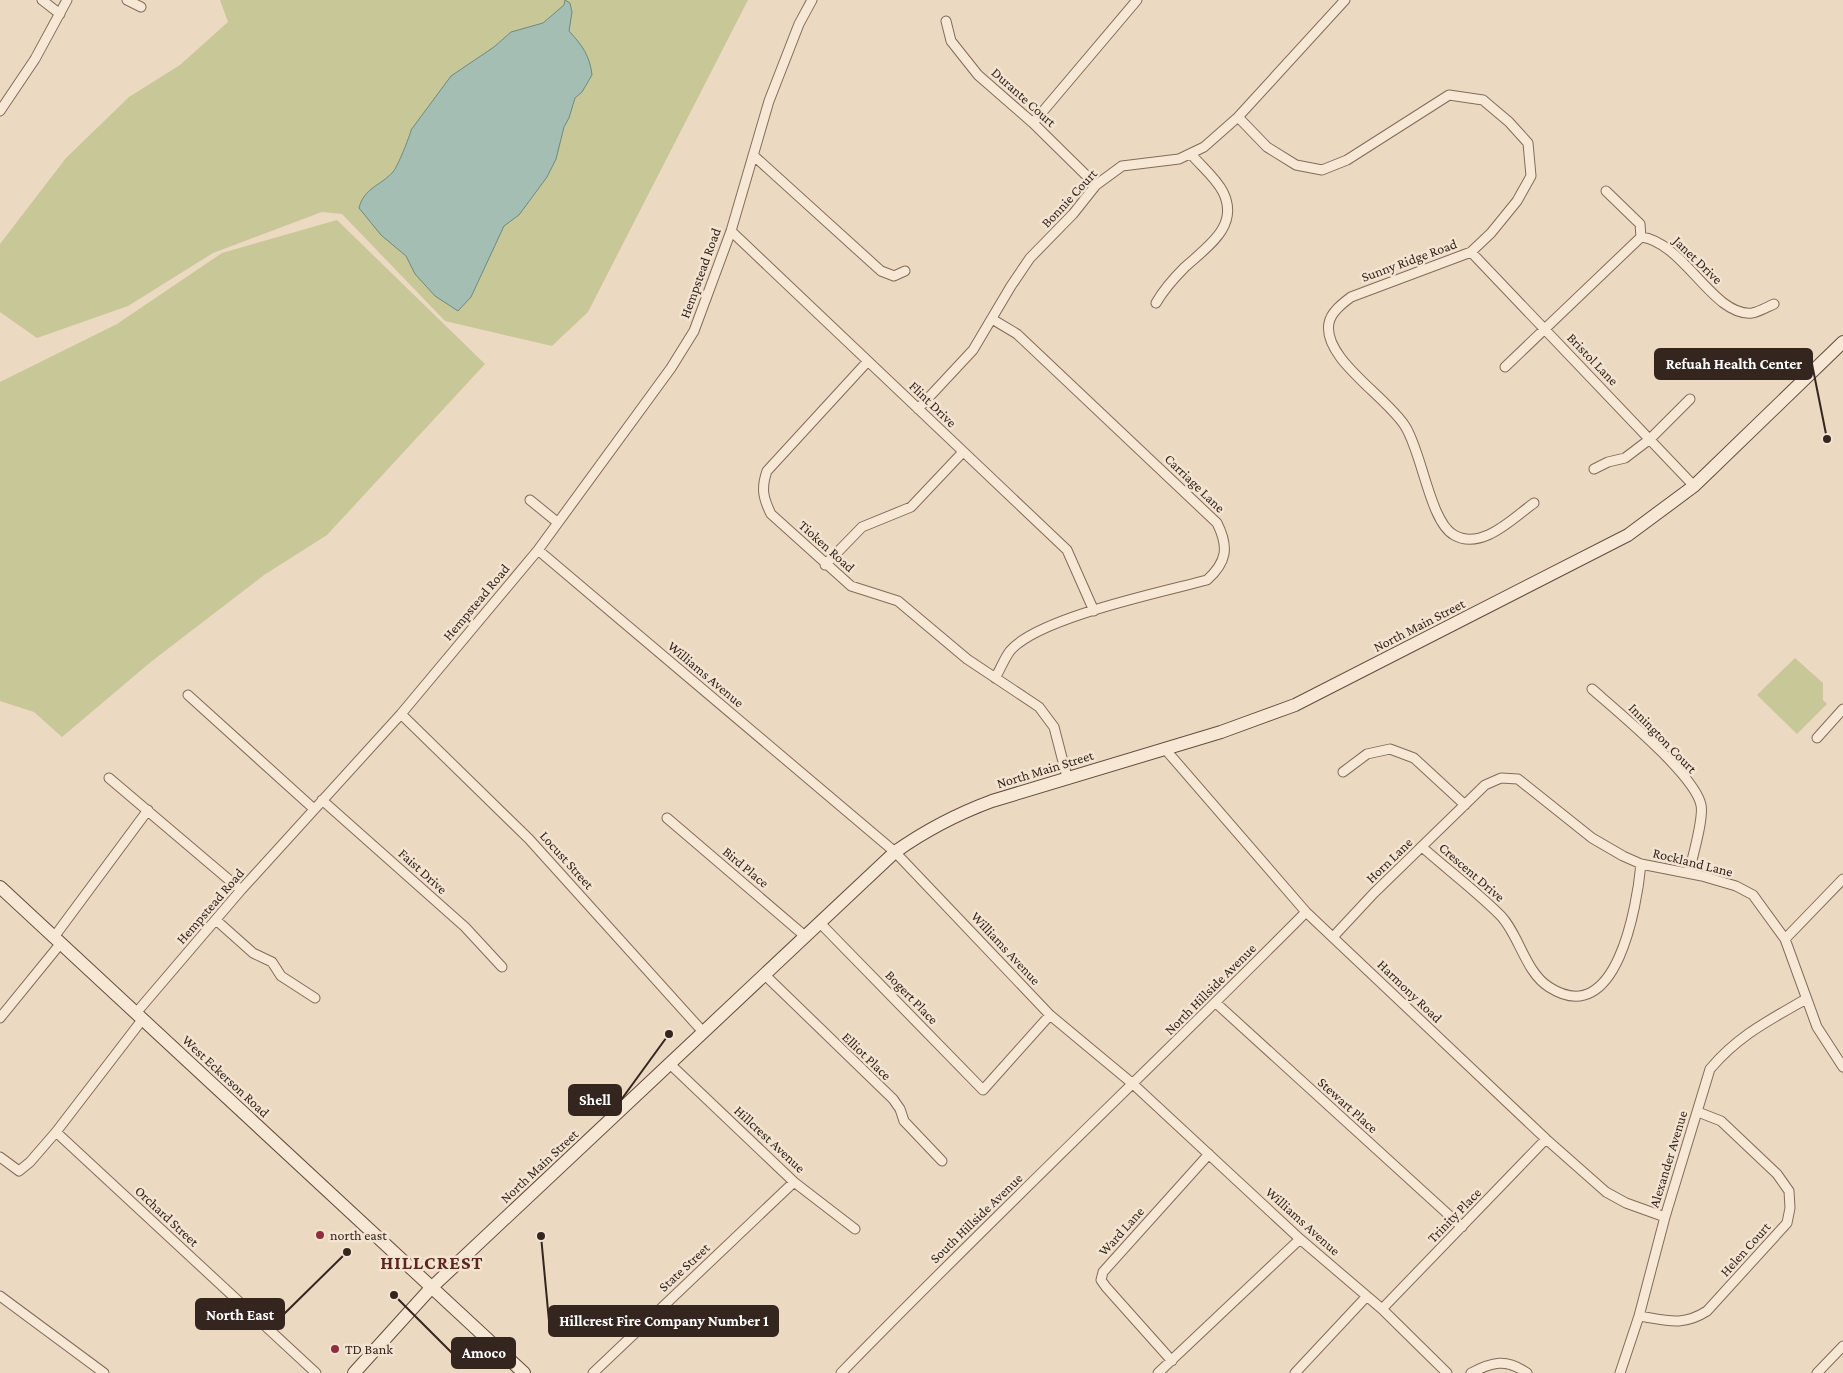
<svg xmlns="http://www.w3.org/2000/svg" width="1843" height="1373" font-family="'Crimson Pro',serif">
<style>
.green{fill:#c8c797}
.water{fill:#a4beb3;stroke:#6c8b7f}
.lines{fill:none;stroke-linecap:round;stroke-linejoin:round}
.street-casing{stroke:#836b5a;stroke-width:11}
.secondary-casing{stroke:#654c3e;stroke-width:14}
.street{stroke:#f6e8d5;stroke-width:9}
.secondary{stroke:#f6e8d5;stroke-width:12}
.poi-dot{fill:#8f2e3c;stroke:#f3e4d1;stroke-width:2}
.labels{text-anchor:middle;stroke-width:5;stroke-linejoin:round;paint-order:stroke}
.street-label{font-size:14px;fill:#34251e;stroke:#f3e4d1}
.poi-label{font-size:14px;fill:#34251e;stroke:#f3e4d1;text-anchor:start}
.district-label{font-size:19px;font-weight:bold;letter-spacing:1px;fill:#5e2420;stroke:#f3e4d1}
.leader{fill:none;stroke:#34251e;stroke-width:2}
.callout-dot{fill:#34251e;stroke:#f3e4d1;stroke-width:2}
.callout{fill:#34251e;stroke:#34251e;stroke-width:2}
.callout-label{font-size:15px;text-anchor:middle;font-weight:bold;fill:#fff}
</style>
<rect width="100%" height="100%" fill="#ebd9c2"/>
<path class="green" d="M220,0H748L588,312L552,346L445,321L342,214L322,212L213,253L128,306L37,338L0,312V244L66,158L129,97L180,65L228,22Z
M337,220L485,364L327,535L264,575L152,661L62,737L34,712L0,701V382L117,324L222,253Z
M1795,658L1823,683V700L1827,704L1797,734L1757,695Z"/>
<path class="water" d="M565,0L570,3L572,12L569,31C582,45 590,56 592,75L582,92L575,98L569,118L564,127L556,159L547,177L519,215L504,226L471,297L458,311L435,296L415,274L406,256L381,235L359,208C364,188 380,186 393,172C397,168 410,136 411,130L451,76L494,47L511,32L543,23L564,5Z"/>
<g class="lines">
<g class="street-casing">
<path id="street" d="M42,0L60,14
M127,0L141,7
M946,21L951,41L978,75L1033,123L1096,185
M0,111L35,59L67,0
M1238,117L1267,147L1296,165L1322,170L1347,160L1449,95L1483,100L1509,122L1528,143L1531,176L1517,201L1491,233L1471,252L1351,297C1343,303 1331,312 1329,323C1322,358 1386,396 1405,426C1422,452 1430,522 1454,535C1482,551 1513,518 1534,503
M1033,123L1137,0
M753,155L881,271L894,276L905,271
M1606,191L1640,224L1641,237
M731,231L1067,550L1094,611
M1641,237C1684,242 1713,317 1752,313C1759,312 1767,307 1774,304
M1471,252L1694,486
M1156,303C1164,289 1174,278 1185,267C1207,247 1240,226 1223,192C1216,178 1201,166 1191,154
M992,319L1017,334L1217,523C1229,547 1227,562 1207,580C1162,592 1037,618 1010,651C1004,659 1000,670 995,678
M868,361L767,471C761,488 763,498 771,514L851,586L898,601L967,659L1039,707L1054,727L1067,777
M1505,367L1641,237
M918,409L973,350L1011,286L1030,258L1073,214L1096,185L1122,166L1179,159L1204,147L1238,117L1345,0
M1594,469L1608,462L1625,458L1650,439L1690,399
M530,500L557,522
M538,550L895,852L1050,1015L1133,1084L1300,1239L1382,1309L1447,1373
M825,565L862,527L911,507L963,452
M1592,689C1617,711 1695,775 1701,805C1704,819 1692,858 1689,873
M188,695L314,809
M401,714L529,839L704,1033
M1817,738L1843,709
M1165,749L1306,912L1546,1139L1606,1192L1626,1203L1665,1217
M1343,772L1367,754L1390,749L1414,758L1465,805
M109,778L241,890
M322,800L465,927L502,967
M667,818L806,937
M1422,847C1448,870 1476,891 1500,915C1519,934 1525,972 1549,987C1617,1031 1637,905 1641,864
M216,920L253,953L272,962L281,976L315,998
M821,924L983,1090L1050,1015
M54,937L148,810
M1333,937L1374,893L1485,785L1501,778L1518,779L1592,838L1623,856L1641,864L1702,876L1736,886L1753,895L1785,939L1817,1027L1843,1067
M1785,939L1843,879
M766,976L893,1099L900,1109L904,1121L942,1161
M1216,1003L1462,1227
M136,1013L241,890L401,714L538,550L671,368L694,331L731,231L769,101L799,24L812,0
M0,1018L61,943
M671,1065L794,1182L855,1229
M56,1132L316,1373
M0,1157L19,1171L30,1162L56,1132L142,1020
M0,1296L104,1373
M1382,1309L1546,1139
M1639,1316C1666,1320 1682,1327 1707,1311L1787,1223L1790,1208L1789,1191L1777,1174L1721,1121L1698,1112
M1172,1361L1106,1287L1101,1280L1103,1272L1209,1154
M593,1373L794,1182
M841,1373C993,1217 1152,1067 1306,912
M1158,1373L1300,1239
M1295,1373L1367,1296
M1471,1373C1492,1362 1506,1358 1527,1373
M1620,1373L1639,1316L1665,1217L1710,1069C1739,1035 1768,1021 1806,999
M1817,1373L1843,1346"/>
</g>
<g class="secondary-casing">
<path id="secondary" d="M0,887L524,1373
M354,1373L431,1288L895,852C926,830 957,814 992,801L1221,732L1295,705L1628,535L1694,486L1843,342"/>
</g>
<use href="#street" class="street"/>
<use href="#secondary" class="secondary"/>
</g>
<g class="poi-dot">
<circle cx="320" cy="1235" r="5"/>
<circle cx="335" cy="1349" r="5"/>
</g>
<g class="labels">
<g class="street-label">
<text transform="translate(1024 97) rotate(42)" y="5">Durante Court</text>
<text transform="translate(1069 198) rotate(-47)" y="5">Bonnie Court</text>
<text transform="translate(1409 260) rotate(-20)" y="5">Sunny Ridge Road</text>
<text transform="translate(1698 260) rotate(44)" y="5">Janet Drive</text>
<text transform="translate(700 273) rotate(-70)" y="5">Hempstead Road</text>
<text transform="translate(1593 359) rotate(46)" y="5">Bristol Lane</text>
<text transform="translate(933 404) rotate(44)" y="5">Flint Drive</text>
<text transform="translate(1195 483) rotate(44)" y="5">Carriage Lane</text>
<text transform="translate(827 546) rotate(42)" y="5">Tioken Road</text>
<text transform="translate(476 602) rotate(-50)" y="5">Hempstead Road</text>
<text transform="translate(1419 625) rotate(-27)" y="5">North Main Street</text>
<text transform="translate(706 674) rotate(40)" y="5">Williams Avenue</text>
<text transform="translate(1663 738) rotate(46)" y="5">Innington Court</text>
<text transform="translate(1045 769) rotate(-17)" y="5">North Main Street</text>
<text transform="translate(567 860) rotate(48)" y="5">Locust Street</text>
<text transform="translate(1389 860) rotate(-44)" y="5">Horn Lane</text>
<text transform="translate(1693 862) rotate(14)" y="5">Rockland Lane</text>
<text transform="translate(746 867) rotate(40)" y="5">Bird Place</text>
<text transform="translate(423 871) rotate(42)" y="5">Faist Drive</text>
<text transform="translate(1472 872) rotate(41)" y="5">Crescent Drive</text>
<text transform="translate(210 906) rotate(-49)" y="5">Hempstead Road</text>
<text transform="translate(1006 948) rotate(47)" y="5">Williams Avenue</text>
<text transform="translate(1210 989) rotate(-45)" y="5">North Hillside Avenue</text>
<text transform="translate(1410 991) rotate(44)" y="5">Harmony Road</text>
<text transform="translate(912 997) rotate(46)" y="5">Bogert Place</text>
<text transform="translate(867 1056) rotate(44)" y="5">Elliot Place</text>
<text transform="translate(226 1076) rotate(43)" y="5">West Eckerson Road</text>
<text transform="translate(1348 1105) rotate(42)" y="5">Stewart Place</text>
<text transform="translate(770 1139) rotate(43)" y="5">Hillcrest Avenue</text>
<text transform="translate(1668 1159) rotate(-73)" y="5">Alexander Avenue</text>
<text transform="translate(539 1166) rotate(-43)" y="5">North Main Street</text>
<text transform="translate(1454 1215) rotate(-46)" y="5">Trinity Place</text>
<text transform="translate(167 1216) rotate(43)" y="5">Orchard Street</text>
<text transform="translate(976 1218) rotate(-44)" y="5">South Hillside Avenue</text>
<text transform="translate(1303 1221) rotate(42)" y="5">Williams Avenue</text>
<text transform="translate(1121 1231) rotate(-48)" y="5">Ward Lane</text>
<text transform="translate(1745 1249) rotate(-48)" y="5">Helen Court</text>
<text transform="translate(684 1267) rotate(-43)" y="5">State Street</text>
</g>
<g class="poi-label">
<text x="330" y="1240">north east</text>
<text x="345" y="1354">TD Bank</text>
</g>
<g class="district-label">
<text x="432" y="1269">HILLCREST</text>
</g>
</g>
<path class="leader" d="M1827 439L1812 364M669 1034L621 1100M347 1252L284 1314M541 1236L549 1321M394 1295L452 1353"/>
<g class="callout-dot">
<circle cx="1827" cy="439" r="5"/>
<circle cx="669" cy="1034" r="5"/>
<circle cx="347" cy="1252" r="5"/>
<circle cx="541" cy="1236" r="5"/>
<circle cx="394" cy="1295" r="5"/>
</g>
<g class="callout">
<rect x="1655" y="349" width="157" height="30" rx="5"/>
<rect x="569" y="1085" width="52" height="30" rx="5"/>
<rect x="196" y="1299" width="88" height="30" rx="5"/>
<rect x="549" y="1306" width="229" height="30" rx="5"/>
<rect x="452" y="1338" width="63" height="30" rx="5"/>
</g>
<g class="callout-label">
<text x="1734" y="369">Refuah Health Center</text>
<text x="595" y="1105">Shell</text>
<text x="240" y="1320">North East</text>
<text x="664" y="1326">Hillcrest Fire Company Number 1</text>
<text x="484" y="1358">Amoco</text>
</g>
</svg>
